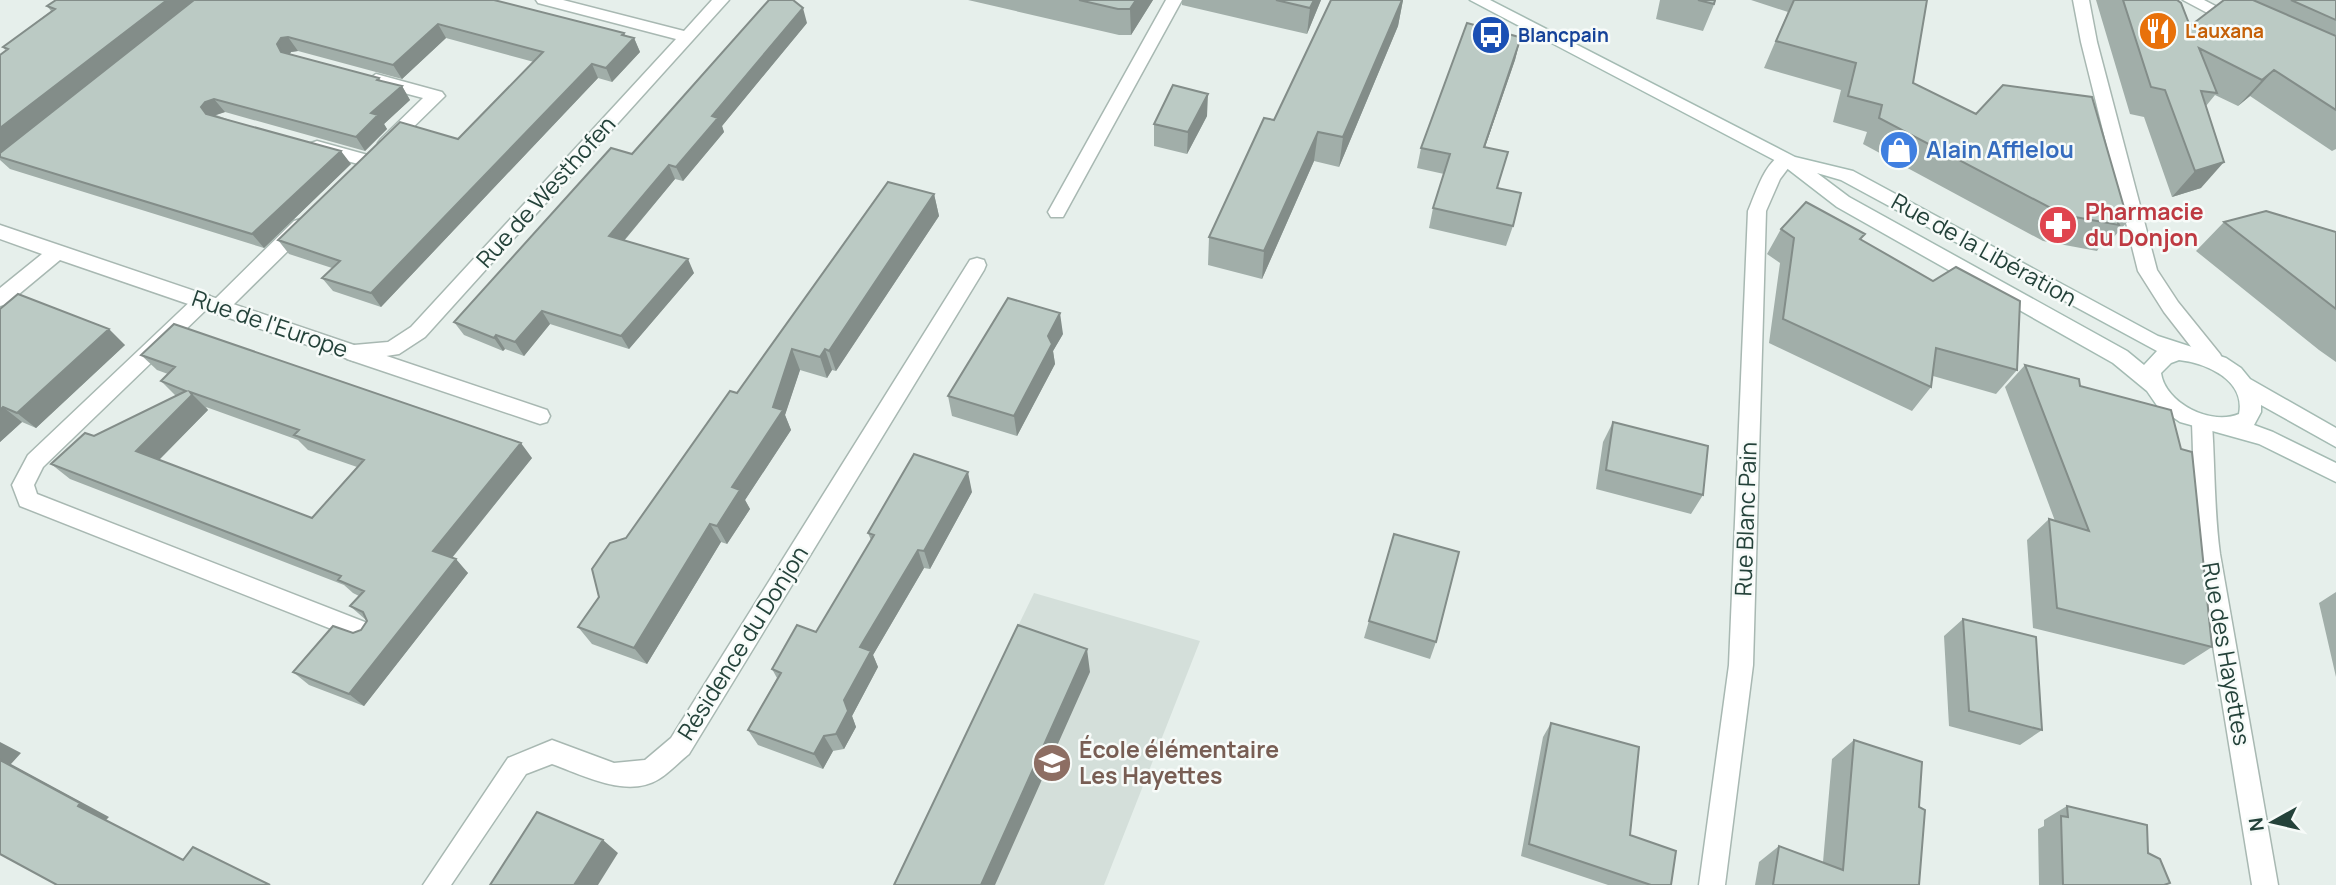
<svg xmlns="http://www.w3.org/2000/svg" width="2336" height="885" font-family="Manrope,sans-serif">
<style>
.built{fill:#d4dfda}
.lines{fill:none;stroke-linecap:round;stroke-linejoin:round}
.service-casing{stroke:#a8b8b2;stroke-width:3}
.minor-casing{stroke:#a8b8b2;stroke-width:3}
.secondary-casing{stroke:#a4bbb3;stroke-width:3}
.service{fill:#fff;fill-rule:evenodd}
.minor{fill:#fff;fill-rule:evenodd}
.secondary{fill:#fff;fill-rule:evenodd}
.wall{fill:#a1aea9;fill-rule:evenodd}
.shaded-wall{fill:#838d89}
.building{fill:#bbcac4;stroke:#838d89;stroke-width:2;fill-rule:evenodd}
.labels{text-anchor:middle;stroke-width:5;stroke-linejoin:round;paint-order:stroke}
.far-food-label{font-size:19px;font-weight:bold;fill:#c56008;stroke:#f7fbf9;text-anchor:start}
.far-transit-label{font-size:19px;font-weight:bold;fill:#164399;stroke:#f7fbf9;text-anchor:start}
.shop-label{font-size:23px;font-weight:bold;fill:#366cbe;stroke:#f7fbf9;text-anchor:start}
.street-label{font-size:23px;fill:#24423a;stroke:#f7fbf9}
.health-label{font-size:23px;font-weight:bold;fill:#be3a42;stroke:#f7fbf9;text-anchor:start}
.education-label{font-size:23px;font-weight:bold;fill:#785e54;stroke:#f7fbf9;text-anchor:start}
</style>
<rect width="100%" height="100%" fill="#e6efeb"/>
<path class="built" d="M1034,593L1200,641L1104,885H893Z"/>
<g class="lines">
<g class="service-casing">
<path id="service" d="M1166,0H1182L1063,217H1051L1048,212Z
M376,74L442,92L445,96L393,147H381L378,143L381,139L423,98L370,84L368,80Z
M317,141L375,157L378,161L369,167L311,151L308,147L311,143Z
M301,219L308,221L310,226L308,231L226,312L219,314L212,312L210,306L43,467L34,485L37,494L375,626L379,633L375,640L367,643L20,506L12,485L28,455L196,296L203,294L210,296L212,302L294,221Z
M354,345L547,410L550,416L547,422L540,424L347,359L344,353L347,347Z"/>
</g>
<g class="minor-casing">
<path id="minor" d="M536,0H563L684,31L712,0H729L425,337L399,354L354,361L60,260L7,304L0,306V288L42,254L0,239V225L354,345L388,342L411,327L676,39L538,3Z
M2073,0H2089L2097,42L2157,270L2178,302L2220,354L2223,360L2220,366L2213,368L2206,366L2164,312L2138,271L2081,42Z
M2183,0H2204L2244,21L2236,26L2230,25Z
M1786,153L1795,159L1780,179L1766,211L1753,665L1725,885H1699L1729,665L1748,211C1756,193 1765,159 1786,153Z
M977,258L984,260L986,265L984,270L689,754C679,762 669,773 659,779C627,799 583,775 552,764L526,774L451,885H423L508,758L552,740L614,763L645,760L671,738L970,260Z
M2202,415L2209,417L2212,423C2215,467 2214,510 2220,554L2278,885H2252L2198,554C2193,510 2194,467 2192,423L2195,417Z"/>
</g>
<g class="secondary-casing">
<path id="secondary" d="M1470,0H1490L1795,157L1853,171L2158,336L2226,358L2241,368L2250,379L2336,428V447L2261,405V412L2254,425L2273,432L2336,463V482L2259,444L2180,422L2158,407L2147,391L2113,363L1837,207L1780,163ZM1817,173L1841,180L2157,351L2144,365L2127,351L1849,197ZM2179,360C2206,363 2246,380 2239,414C2211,426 2165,403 2161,373L2171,363Z"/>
</g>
<use href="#service" class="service"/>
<use href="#minor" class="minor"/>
<use href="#secondary" class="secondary"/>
</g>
<path class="wall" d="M494,0L634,38L640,52L612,82L598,78L381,307L333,291L322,278L332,268L289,254L278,240L458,139L534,62L446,38L402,79L298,51L291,52L290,54L379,78L381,81L402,86L410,100L384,124L387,129L365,151L225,112L216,115L351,164L264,248L10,169L0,160V55L6,51L3,47L51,11L47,6Z
M968,0H1153L1131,35H1119Z
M1182,0H1321L1307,34L1182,5Z
M1331,0H1403L1398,26L1339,167L1314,161L1262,279L1208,265L1209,237L1274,120Z
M1660,0H1716L1703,31L1656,19Z
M1751,0H1927L1913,83L2128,221L2105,247L2100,246L2097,251L2043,241L1863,144L1867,132L1833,122L1841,90L1764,68L1788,12Z
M2096,0H2177L2190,26L2224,0H2336V149L2332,151L2250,96L2238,106L2215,95L2206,106L2201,188L2172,197L2144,117L2130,114Z
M807,23L722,126L724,132L683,181L675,179L624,241L694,273L629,349L550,324L524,356L505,349L503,351L464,335L454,322L632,154Z
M1518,39L1520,40L1515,60L1485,147L1497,188L1513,226L1506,246L1429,228L1433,208L1444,174L1417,168L1421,148Z
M1207,116L1187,154L1154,146V124Z
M934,194L939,216L836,371L832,370L827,378L800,370L785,415L791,430L745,500L750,509L727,544L721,542L647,664L592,644L578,627L599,597L626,538L737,393Z
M2224,222L2336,232V362L2319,350L2196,251Z
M1781,229L1865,234L1861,239L2017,370L1996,394L1933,376L1931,387L1912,411L1769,343L1780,263L1767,254Z
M0,309L125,345L36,428L22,422L0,442Z
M1063,334L1053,351L1055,364L1017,436L952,416L948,396Z
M141,355L532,458L452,558L468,573L364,706L309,685L293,672L353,633L361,630L367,621L366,620L350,606L359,596L353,593L344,585L70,479L51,464L94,436L176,396L161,381L168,374L157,370ZM206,407L298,440L308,450L357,467L312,518L159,460L208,410Z
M2025,365L2080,386L2212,647L2184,665L2033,628L2027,540L2049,519L2055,521L2005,387Z
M1613,422L1703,495L1691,514L1596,489L1603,442Z
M972,492L930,569L924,568L873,655L878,667L852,716L856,727L844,749L833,751L823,769L758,745L748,730L777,678L772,669L816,632L871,540L868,533Z
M1394,534L1436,642L1430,659L1364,638Z
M2336,592V677L2319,603Z
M1963,619L2042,730L2020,745L1949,726L1944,636Z
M1551,723L1630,835L1671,885H1608L1521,856L1543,737Z
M1854,740L1919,807V885H1755L1759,862L1779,846L1823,862L1832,759Z
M2067,806L2148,853L2165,885H2039L2038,829L2044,826V820Z"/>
<path class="shaded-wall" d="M167,0H196L0,153V128Z
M1136,0H1153L1131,35L1130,9Z
M1314,0H1321L1307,34L1310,8Z
M1402,0H1403L1398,26L1339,167L1343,137Z
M803,8L807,23L722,126L724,132L683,181L676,167L712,116Z
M438,24L446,38L402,79L393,65Z
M624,33L629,44L634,38L640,52L612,82L606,68L622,35Z
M288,37L298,51L291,52L287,58L281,52L277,44L281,38Z
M1520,40L1515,60L1478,167L1484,147Z
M592,64L598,78L381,307L371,293Z
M2274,70L2250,96L2238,106L2262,80Z
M402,86L410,100L384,124L387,129L365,151L356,137L371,113Z
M1208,94L1207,116L1187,154L1188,132Z
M214,99L225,112L216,115L212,121L201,107L205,102Z
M1318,132L1314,161L1262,279L1264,251Z
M341,151L351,164L264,248L252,234Z
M2224,162L2201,188L2172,197L2195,171Z
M669,165L675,179L616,250L609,236Z
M934,194L939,216L836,371L829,351Z
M688,259L694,273L629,349L621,336Z
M542,311L550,324L524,356L515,342Z
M1060,313L1063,334L1053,351L1055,364L1017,436L1014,416L1048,336Z
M109,329L125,345L36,428L17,413Z
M496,335L505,349L503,351L494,338Z
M792,349L800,370L785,415L791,430L745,500L750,509L727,544L717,526L732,487L773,407Z
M825,349L832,370L827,378L820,357Z
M190,392L208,410L153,466L136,451Z
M3,407L22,422L0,442V410Z
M521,443L532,458L446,565L433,551Z
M968,472L972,492L930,569L924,551Z
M710,524L721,542L647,664L634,648Z
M918,550L924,568L873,655L878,667L852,716L856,727L844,749L836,734L844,700L860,647Z
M456,559L468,573L364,706L349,694Z
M1087,649L1090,672L995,885H981Z
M824,736L833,751L823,769L814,754Z
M0,742L21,753L11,764L109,817L106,820L209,873L78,806L0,760Z
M603,840L618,853L598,885H574Z"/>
<path class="building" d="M56,0H167L0,128V55L8,49L3,47L55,9L47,6Z
M194,0H494L624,33L622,35L634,38L606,68L592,64L371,293L322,278L340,261L278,240L400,122L458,139L543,52L438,24L393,65L288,37L281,38L277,44L281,52L379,78L377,80L402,86L371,113L378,115L356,137L214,99L205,102L201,107L206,114L341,151L252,234L0,157V153Z
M769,0H793L803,8L712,116L718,118L676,167L669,165L609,236L688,259L621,336L542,311L515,342L496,335L494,338L454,322L611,148L632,154Z
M1079,0H1136L1130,9H1118Z
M1276,0H1314L1310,8Z
M1331,0H1402L1343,137L1318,132L1264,251L1209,237L1264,118L1274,120Z
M1698,0H1715L1714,4Z
M1794,0H1927L1913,83L1976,114L2003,85L2092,97L2128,221L2117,220L2119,225L2064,215L1879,118L1882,105L1848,96L1856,63L1776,41Z
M2123,0H2177L2181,3L2190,26L2224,0H2253L2336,36V110L2274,70L2262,80L2199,48L2217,93L2201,91L2224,162L2195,171L2165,90L2151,87Z
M2291,0H2336V20Z
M1467,23L1519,37L1518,39L1520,40L1484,147L1508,152L1497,188L1521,193L1513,226L1433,208L1450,154L1421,148Z
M1173,85L1208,94L1188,132L1154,124Z
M888,182L934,194L829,351L825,349L820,357L792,349L773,407L783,410L732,487L740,490L717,526L710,524L634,648L578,627L599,597L592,569L610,543L626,538L730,391L737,393Z
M1806,202L1865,234L1860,239L1933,281L1956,267L2020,301L2017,370L1936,348L1931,387L1783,319L1794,238L1781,229Z
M2266,211L2336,232V309L2224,222Z
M18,294L109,329L17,413L3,407L0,410V309Z
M1008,298L1060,313L1048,336L1052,344L1014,416L948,396Z
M174,324L521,443L433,551L456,559L349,694L293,672L333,626L353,633L361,630L367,621L363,612L350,606L364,591L338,580L341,576L51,464L85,433L94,436L186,391L161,381L175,367L141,355ZM190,392L299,430L294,435L364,460L312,518L136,451L192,395Z
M2025,365L2079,379L2080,386L2171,410L2181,449L2192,452L2212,647L2057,608L2049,519L2089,531Z
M1613,422L1708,446L1703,495L1606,470Z
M914,454L968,472L924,551L918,550L860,647L871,651L844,700L848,711L836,734L824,736L814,754L748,730L781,673L772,669L797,625L816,632L874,535L868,533Z
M1394,534L1459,552L1436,642L1369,621Z
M1963,619L2036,637L2042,730L1969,711Z
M1018,625L1087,649L981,885H894Z
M1551,723L1639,747L1630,835L1676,851L1671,885H1651L1529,844Z
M1854,740L1922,762L1919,807L1925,810L1919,885H1773L1779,846L1843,870Z
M0,760L80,803L78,806L183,860L193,847L270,885H57L0,854Z
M2067,806L2147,825L2148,853L2160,859L2170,883L2164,885H2063L2061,816L2068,817Z
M537,812L603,840L574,885H490Z"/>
<defs>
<g id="restaurant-disc" transform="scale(2.0125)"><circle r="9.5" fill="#e8710a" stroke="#f7fbf9"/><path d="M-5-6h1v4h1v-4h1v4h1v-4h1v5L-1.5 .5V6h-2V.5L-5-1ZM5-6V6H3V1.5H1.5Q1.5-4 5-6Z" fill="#fff"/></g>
<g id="bus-disc" transform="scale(2.0125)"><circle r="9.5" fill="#1a4fb4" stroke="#f7fbf9"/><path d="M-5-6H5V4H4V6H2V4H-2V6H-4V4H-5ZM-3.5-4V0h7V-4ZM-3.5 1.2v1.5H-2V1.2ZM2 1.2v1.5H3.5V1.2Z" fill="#fff"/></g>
<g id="shop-disc" transform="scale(2.0125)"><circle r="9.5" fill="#3f7fe0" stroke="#f7fbf9"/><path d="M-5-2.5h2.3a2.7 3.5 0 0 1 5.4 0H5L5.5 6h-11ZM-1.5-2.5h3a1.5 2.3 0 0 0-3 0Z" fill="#fff"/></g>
<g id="pharmacy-disc" transform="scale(2.0125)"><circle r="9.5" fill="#e0444e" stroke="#f7fbf9"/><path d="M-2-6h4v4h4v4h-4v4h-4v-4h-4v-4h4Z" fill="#fff"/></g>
<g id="school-disc" transform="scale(2.0125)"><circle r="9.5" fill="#8d6e63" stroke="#f7fbf9"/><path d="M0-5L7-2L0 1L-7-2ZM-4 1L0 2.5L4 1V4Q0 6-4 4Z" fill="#fff"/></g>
</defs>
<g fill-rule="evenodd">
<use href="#restaurant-disc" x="2158" y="31"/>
<use href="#bus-disc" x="1491" y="35"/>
<use href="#shop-disc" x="1899" y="150"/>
<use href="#pharmacy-disc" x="2058" y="225"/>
<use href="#school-disc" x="1052" y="763"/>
</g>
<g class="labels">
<g class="far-food-label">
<text x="2185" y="38">L'auxana</text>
</g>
<g class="far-transit-label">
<text x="1518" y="42">Blancpain</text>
</g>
<g class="shop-label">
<text x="1926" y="158">Alain Afflelou</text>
</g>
<g class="street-label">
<text transform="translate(546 192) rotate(-48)" y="8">Rue de Westhofen</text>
<text transform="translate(1984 250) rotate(29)" y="8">Rue de la Libération</text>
<text transform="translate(270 324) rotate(19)" y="8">Rue de l'Europe</text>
<text transform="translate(1746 519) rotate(-88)" y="8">Rue Blanc Pain</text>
<text transform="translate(743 643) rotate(-58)" y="8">Résidence du Donjon</text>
<text transform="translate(2226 654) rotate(80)" y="8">Rue des Hayettes</text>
</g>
<g class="health-label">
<text x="2085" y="220">Pharmacie<tspan x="2085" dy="26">du Donjon</tspan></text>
</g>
<g class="education-label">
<text x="1079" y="758">École élémentaire<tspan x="1079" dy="26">Les Hayettes</tspan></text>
</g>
</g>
<g transform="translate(2273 822) rotate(262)" stroke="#f7fbf9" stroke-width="5" paint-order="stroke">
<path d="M0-5L12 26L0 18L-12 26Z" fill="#24423a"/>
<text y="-10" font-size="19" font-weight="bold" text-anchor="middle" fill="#24423a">N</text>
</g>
</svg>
